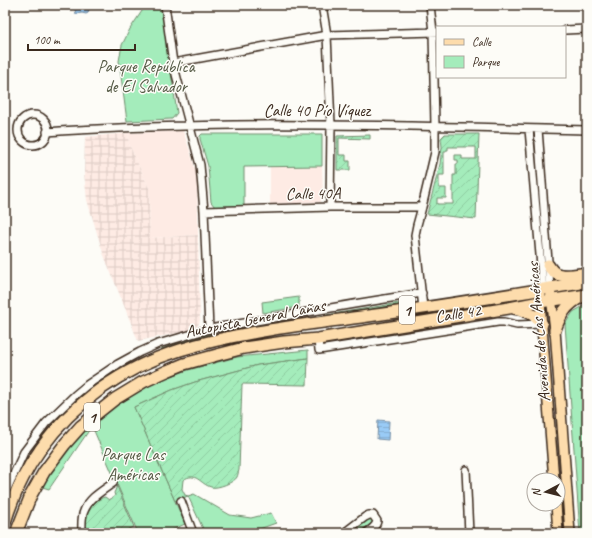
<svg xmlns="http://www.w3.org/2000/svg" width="592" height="538" font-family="Caveat,sans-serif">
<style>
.built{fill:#feebe4}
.industrial{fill:url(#industrial-grid)}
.green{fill:#a4ecbb;stroke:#708b6c}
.garden{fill:url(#garden-furrows);stroke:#708b6c;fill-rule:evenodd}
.water{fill:url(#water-rules);stroke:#738ba0}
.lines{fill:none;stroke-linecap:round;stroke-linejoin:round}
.minor-casing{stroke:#3b2a1e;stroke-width:10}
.major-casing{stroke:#3b2a1e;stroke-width:12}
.highway-casing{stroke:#3b2a1e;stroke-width:14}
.minor{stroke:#fdfcf7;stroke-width:7}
.major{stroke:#fddcac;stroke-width:9}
.highway{stroke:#fddcac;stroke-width:11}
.labels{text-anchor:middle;stroke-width:3;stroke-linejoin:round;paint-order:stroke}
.shield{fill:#fdfcf7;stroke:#75695f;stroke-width:1}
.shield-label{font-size:16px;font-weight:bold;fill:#3b2a1e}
.park-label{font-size:17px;fill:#555a45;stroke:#fdfcf7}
.street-label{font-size:17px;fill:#3b2a1e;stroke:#fdfcf7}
</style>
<defs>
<pattern id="industrial-grid" width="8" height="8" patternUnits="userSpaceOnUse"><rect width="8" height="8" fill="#feebe4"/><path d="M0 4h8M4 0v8" fill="none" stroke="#dbcac3"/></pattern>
<pattern id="garden-furrows" width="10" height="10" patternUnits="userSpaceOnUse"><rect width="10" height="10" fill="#a4ecbb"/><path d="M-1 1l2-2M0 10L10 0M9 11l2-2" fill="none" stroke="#8ecba0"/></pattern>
<pattern id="water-rules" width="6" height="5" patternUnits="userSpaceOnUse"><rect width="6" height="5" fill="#99cbf6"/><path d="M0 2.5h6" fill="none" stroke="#85aed2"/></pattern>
</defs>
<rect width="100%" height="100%" fill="#fdfcf7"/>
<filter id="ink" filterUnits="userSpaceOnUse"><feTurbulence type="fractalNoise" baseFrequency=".025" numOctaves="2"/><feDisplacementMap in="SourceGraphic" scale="8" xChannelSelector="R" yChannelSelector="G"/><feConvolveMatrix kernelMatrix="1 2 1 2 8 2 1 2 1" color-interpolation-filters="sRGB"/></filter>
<g filter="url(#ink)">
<path class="built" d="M183,131L190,151L197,175L198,235L150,238L149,188L129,144L128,133Z
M322,166L323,197L321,201L320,202L270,204V167Z"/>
<path class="industrial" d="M128,133L129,144L149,188L150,238L198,235L200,319L199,323L197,327L193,330L138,341L103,253L87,200L84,173L85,137Z"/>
<path class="green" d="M146,5H161L177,113L172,119L127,121L119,61L122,45L130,29Z
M202,134H322V166L244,167V206L215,207L211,202L208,166L200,139V136Z
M299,297V307L263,313L262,302Z
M587,304V533H580L565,324L573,312Z
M308,350V358L258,365L195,382L172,390L134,407L185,524L165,533H138L92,426L49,489L39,486L59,457L89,424L135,393L163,379L188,370L237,357Z
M194,494L230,515L251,518L271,513L276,523L248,533H205L188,496Z
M370,518H371L373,521V522L358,533H348Z"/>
<path class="garden" d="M445,134H479L476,219L427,214L440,164L442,147L441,138ZM448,147H476V159H462V155H455V160H458V164H456V175H453V204H437V198H446V188H439V175H444V152H446V150H448Z
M370,135V139L339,138V155H346V161H350V170H337V136Z
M399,303V306L162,352L161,349L186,340L206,335Z
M308,358L307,385L242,384L239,470C238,473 238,475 237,477C235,482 217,489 211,487C200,484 196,471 183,480L182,489L185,495L188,496L175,501L134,407L172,390L195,382L258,365Z
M117,486L134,527L121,533H85C85,527 86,519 88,512C91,506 98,498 105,497L109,500L115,496L114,493Z"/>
<path class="water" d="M86,5H93L92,7L89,9L88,13L86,14L82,13L76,14L75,10L77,7L85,6Z
M378,420L389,421L388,440L377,439Z"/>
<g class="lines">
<g class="minor-casing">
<path id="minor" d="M165,5L173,63L200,165L204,211L209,329
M322,5L327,35L331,125L330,207
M565,30L587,29
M173,63L327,35L437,32
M18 130a15 15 0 1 1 30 0a15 15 0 1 1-30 0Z
M529,129L543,289
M538,129L550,288
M47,132C110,127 173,126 235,125C353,124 470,127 587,130
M204,211L330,207H422
M423,308L415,235L417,225L422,207L435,152V126L433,32L430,5
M318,339L319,350L498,322H504L517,325L542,324
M466,470L469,533
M5,493L24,452L46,423L75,395L87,385L118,364L140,352L158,344L209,329L354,304L422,293
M181,501L193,533
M82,533C82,526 81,517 84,511C89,498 102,491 113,483
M344,533L365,517L369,515H373L377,521C376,527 371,530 366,533"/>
</g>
<g class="major-casing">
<path id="major" d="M550,288L555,330L570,533
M541,296L540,302L554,480
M556,504L558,533"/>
</g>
<g class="highway-casing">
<path id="highway" d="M548,265C550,268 552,271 555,273C563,278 578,274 587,273
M513,308C524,309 536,315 542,324
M555,330C560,315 566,305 581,297
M5,522C11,503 19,484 29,467C32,461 37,455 40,450C75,401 123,368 180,350C241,331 305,325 368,316C441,306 514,294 587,282
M17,533L18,528L31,495L44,472L65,444L81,426L115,399L143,382L167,371L184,364L217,355L244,348L284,342L318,339L509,308L540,302L587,295"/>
</g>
<use href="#minor" class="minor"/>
<use href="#major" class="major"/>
<use href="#highway" class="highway"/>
</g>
</g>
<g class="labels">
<g class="shield">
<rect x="399" y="296" width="16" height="28" rx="3"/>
<rect x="84" y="403" width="16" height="28" rx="3"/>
</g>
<g class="shield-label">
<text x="407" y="316">1</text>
<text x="92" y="423">1</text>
</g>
<g class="park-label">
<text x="146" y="72">Parque República<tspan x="146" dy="20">de El Salvador</tspan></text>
<text x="133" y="460">Parque Las<tspan x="133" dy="20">Américas</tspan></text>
</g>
<g class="street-label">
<text x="317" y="116">Calle 40 Pío Víquez</text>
<text transform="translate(313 193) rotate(-1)" y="6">Calle 40A</text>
<text transform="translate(458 313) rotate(-9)" y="6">Calle 42</text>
<text transform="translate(255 318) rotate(-11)" y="6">Autopista General Cañas</text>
<text transform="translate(538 332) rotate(-95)" y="6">Avenida de Las Américas</text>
</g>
</g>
<rect width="592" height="538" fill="none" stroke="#fdfcf7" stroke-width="20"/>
<rect x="10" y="10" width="572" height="518" fill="none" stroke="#3b2a1e" stroke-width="1.5" filter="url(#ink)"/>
<rect x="436" y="26" width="130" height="52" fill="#fdfcf7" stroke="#afa8a0"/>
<rect x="444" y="39" width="20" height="6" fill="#fddcac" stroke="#afa8a0"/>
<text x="472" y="46" font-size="12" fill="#3b2a1e">Calle</text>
<rect x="444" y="56" width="20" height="12" fill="#a4ecbb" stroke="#afa8a0"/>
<text x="472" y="66" font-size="12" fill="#3b2a1e">Parque</text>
<g transform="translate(546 492) rotate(263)"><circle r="19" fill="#fdfcf7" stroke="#afa8a0"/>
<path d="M0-3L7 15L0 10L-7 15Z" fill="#3b2a1e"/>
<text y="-6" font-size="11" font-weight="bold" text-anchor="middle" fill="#3b2a1e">N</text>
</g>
<path d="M28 44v6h107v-6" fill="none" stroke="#3b2a1e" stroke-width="2"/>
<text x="34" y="44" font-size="12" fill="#3b2a1e" stroke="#fdfcf7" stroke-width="3" paint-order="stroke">100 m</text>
</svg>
